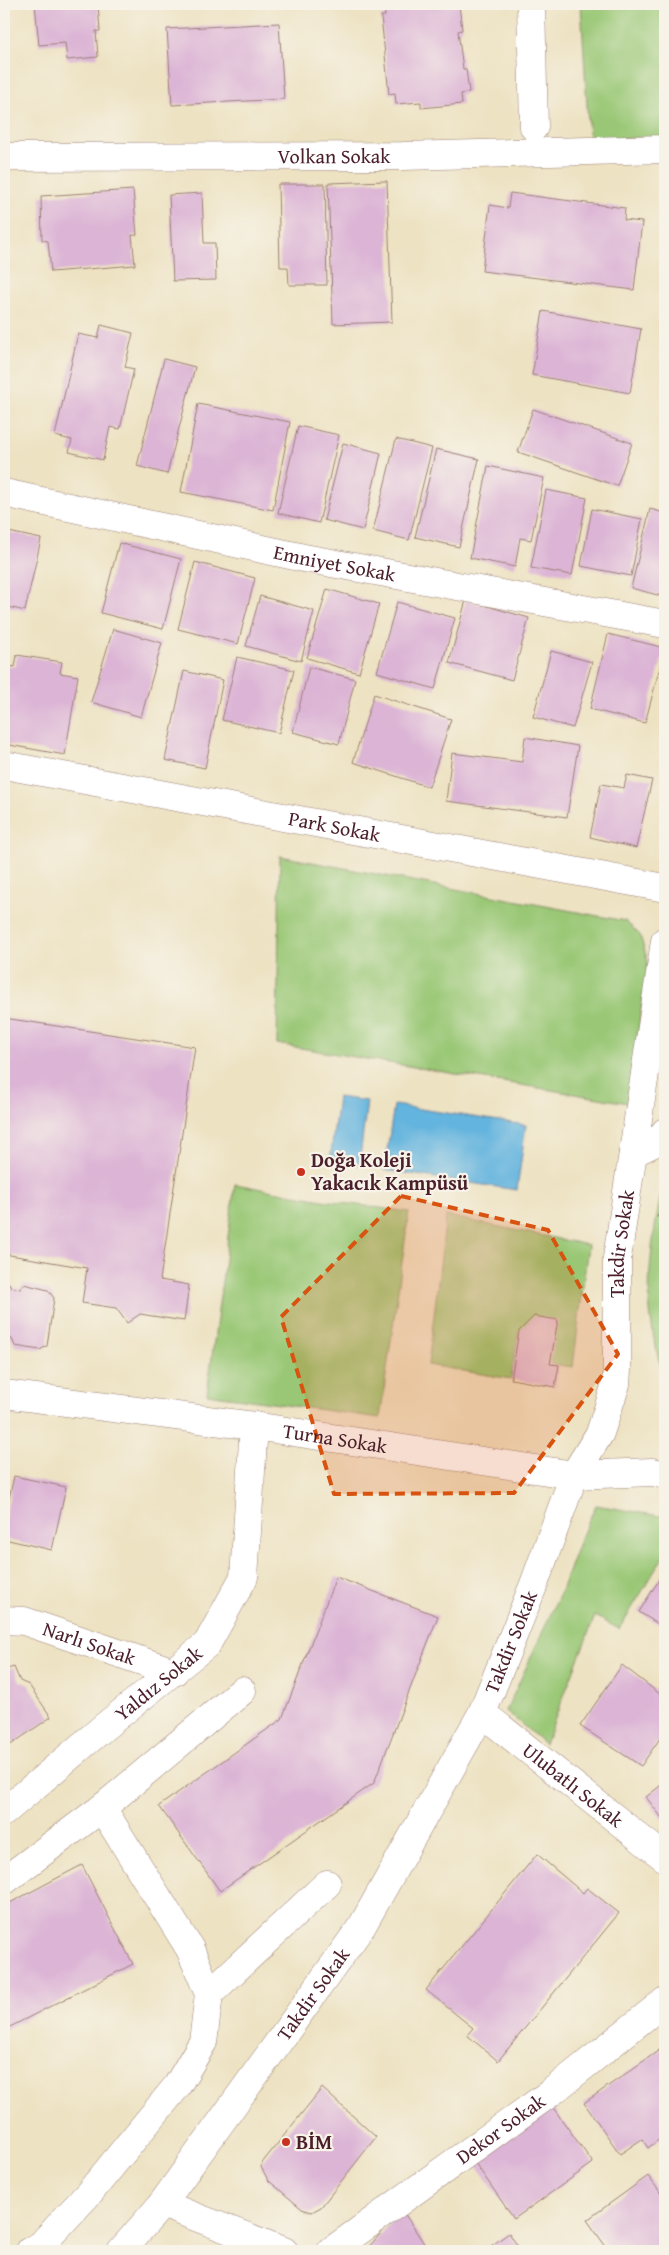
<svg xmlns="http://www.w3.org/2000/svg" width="669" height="2255" font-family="'Gentium Book Plus',serif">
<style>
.green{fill:#99c775;stroke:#727350}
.water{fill:#63b4de;stroke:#566a84}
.building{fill:#dcb4d5}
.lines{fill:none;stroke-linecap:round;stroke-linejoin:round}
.minor-casing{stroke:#9c8076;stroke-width:29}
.path{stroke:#9c8076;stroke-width:3;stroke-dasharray:1 4;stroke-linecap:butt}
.minor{stroke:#fff;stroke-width:28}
.marked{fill:#d8530f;fill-opacity:0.2;stroke:#d8530f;stroke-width:4;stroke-dasharray:10 6;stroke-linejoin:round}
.poi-dot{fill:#c8321e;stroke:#f7f3e8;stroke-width:2}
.labels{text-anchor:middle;stroke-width:4.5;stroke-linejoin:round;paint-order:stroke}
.street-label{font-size:20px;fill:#4a1f2b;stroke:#f7f3e8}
.poi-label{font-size:20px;font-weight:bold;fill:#4a1f2b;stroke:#f7f3e8;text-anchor:start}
</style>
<rect width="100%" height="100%" fill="#f7f3e8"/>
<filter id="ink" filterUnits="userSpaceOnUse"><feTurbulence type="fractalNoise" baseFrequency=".02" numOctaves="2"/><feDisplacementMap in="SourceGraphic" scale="10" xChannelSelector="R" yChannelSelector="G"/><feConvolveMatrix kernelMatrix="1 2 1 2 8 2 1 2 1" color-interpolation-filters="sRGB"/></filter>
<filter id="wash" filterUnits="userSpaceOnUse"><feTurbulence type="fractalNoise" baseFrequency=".0096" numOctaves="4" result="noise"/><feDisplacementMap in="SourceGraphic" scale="20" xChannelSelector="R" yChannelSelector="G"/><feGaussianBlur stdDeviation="1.12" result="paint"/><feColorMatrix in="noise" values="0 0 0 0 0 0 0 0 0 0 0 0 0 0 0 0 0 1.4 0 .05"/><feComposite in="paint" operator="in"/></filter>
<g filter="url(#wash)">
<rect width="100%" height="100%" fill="#ede2c2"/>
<path class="green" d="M581,4H665V137L589,140Z
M280,856L625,921L640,935L648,962L628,1103L277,1044Z
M665,1174V1379L662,1373C659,1358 654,1343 652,1327C644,1277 655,1223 665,1174Z
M235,1184L322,1200L409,1212L380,1418L207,1394Z
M446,1216L588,1245L573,1367L550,1364L519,1331L511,1379L428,1365Z
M596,1505L665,1517V1554L619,1629L595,1616L545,1744L506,1711L559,1596L580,1540Z"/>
<path class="water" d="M338,1097L367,1101L359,1165L330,1161Z
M394,1105L526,1125L517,1190L384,1170Z"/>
<g id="blocks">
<path class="building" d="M35,4H98L100,31H96L98,57L67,60L65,43L39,45Z
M384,4H459L462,30L458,31L463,69H466L469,92L461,94L462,104L421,108V102L396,104L395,93L389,94L381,16H385Z
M279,23L284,99L172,105L167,29Z
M387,181L392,322L333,324L328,183Z
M278,184H325L327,285H289L288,267H280Z
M133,190L137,235H132L135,265L51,272L48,241L42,240L41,196Z
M202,193L204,243H215L216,280L173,281L169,195Z
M510,193L625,208L624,220L642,222L634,290L482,271L490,205L508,208Z
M543,311L641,329L630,393L532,375Z
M101,325L133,333L125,367L134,369L120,429L110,427L103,460L69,452L72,440L55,436L78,334L98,338Z
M164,359L195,367L167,474L137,466Z
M198,404L290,422L273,510L181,492Z
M533,409L632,443L617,486L518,452Z
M298,426L339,435L319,523L278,513Z
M396,439L432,448L409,540L373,531Z
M343,443L381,453L363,530L324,520Z
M436,449L479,459L459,547L415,537Z
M488,466L544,478L531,540L520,538L515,567L470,558Z
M546,490L587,498L572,575L531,568Z
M592,509L642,519L631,576L581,566Z
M650,509L665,513V597L631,588Z
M4,531L41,539L25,611L4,606Z
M119,543L181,559L163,629L101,613Z
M195,562L255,578L238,644L178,629Z
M327,589L379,604L359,673L307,658Z
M260,596L314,611L301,661L246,646Z
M466,600L529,618L512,680L449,663Z
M397,602L455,618L435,689L377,672Z
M113,629L162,643L141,717L91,702Z
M608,634L665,648L645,723L590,709Z
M551,651L592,662L573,728L533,717Z
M17,655L62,662L60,673L78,676L65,755L4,744V665L15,667Z
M237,657L294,670L279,733L222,720Z
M309,667L355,679L339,744L293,732Z
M184,671L223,680L205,768L165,760Z
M374,694L451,719L429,787L353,762Z
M525,737L578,746L567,817L446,801L452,753L522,762Z
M627,775L652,780L636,848L590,837L601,784L624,788Z
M4,1018L195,1047L160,1280L189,1285L184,1321L140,1314L127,1323L116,1308L82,1303L87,1268L4,1254Z
M4,1282L9,1283L11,1287L20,1289L24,1284L48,1290L54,1298L47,1346L40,1350L15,1346L12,1339L6,1337L4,1339Z
M534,1316L558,1320L550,1364L559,1365L555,1387L511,1379L519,1331Z
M14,1476L66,1487L52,1550L4,1539V1522Z
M665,1570V1623L663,1627L639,1612Z
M336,1577L438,1616L374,1783L220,1891L159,1806L282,1719Z
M4,1665L7,1669L14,1667L20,1681L29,1685L51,1717L9,1746L4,1738Z
M622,1665L665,1698V1731L641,1766L580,1726Z
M665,1782V1822L646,1797Z
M537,1854L583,1893L587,1888L619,1913L498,2061L467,2035L473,2028L426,1990Z
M82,1865L133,1964L4,2030V1906Z
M665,2046V2135L648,2148L642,2139L620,2154L584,2103Z
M322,2088L376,2137L321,2207L312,2212L302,2209L268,2180L261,2167L262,2163Z
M549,2102L593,2163L514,2219L471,2157Z
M648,2176L665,2199V2251H609L587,2220Z
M402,2210L429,2251H365Z
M509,2233L521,2251H484Z"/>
</g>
</g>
<g filter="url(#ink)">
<use href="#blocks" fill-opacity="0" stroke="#9c8076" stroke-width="1"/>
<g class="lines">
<g class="minor-casing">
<g id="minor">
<path d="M531,4L534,127"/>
<path id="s1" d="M4,157L403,156L665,149"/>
<path id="s2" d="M4,493L304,558L665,624"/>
<path id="s3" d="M4,765L665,888"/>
<path d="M633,1153L658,1141L665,1132"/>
<path id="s4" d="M4,1394L254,1426L574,1475L653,1472L665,1475"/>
<path id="s5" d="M4,1620L24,1621L174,1672"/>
<path id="s6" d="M482,1713L665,1858"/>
<path id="s7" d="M4,1812L104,1727L207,1644L244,1577L254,1426"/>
<path d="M4,1881L102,1808L242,1691"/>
<path d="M209,1994L327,1884"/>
<path d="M162,2204L284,2251"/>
<path d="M30,2251L41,2245L90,2192L177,2086L203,2042L209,1994L190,1949L102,1808"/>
<path id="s8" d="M121,2251L162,2204L362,1926L482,1713L534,1584L574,1475L600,1433L616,1384L617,1370V1258L665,941"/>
<path id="s9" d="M331,2251L549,2094L665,2001"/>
</g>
</g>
<path class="path" d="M657,1216L665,1219"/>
<use href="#minor" class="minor"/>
</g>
</g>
<path class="marked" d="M401,1196L548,1230L618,1354L514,1493L334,1494L281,1317Z"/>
<g class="poi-dot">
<circle cx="301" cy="1172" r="5"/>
<circle cx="286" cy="2142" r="5"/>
</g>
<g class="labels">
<g class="street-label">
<text dy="7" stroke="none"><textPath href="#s1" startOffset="330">Volkan Sokak</textPath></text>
<text dy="7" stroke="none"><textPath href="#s2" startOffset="338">Emniyet Sokak</textPath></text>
<text dy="7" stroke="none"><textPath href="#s3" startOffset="336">Park Sokak</textPath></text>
<text dy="7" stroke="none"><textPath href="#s8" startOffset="1146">Takdir Sokak</textPath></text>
<text dy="7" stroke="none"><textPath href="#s4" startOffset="334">Turna Sokak</textPath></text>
<text dy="7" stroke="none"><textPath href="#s8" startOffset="726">Takdir Sokak</textPath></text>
<text dy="7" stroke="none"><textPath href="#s5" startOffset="89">Narlı Sokak</textPath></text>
<text dy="7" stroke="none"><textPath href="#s7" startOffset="201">Yaldız Sokak</textPath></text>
<text dy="7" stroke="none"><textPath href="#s6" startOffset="116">Ulubatlı Sokak</textPath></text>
<text dy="7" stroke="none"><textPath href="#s8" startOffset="321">Takdir Sokak</textPath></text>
<text dy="7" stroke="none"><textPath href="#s9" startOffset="209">Dekor Sokak</textPath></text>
</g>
<g class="poi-label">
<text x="311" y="1167">Doğa Koleji<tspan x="311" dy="23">Yakacık Kampüsü</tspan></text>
<text x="296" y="2149">BİM</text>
</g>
</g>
<rect width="669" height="2255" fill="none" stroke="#f7f3e8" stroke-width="20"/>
</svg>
